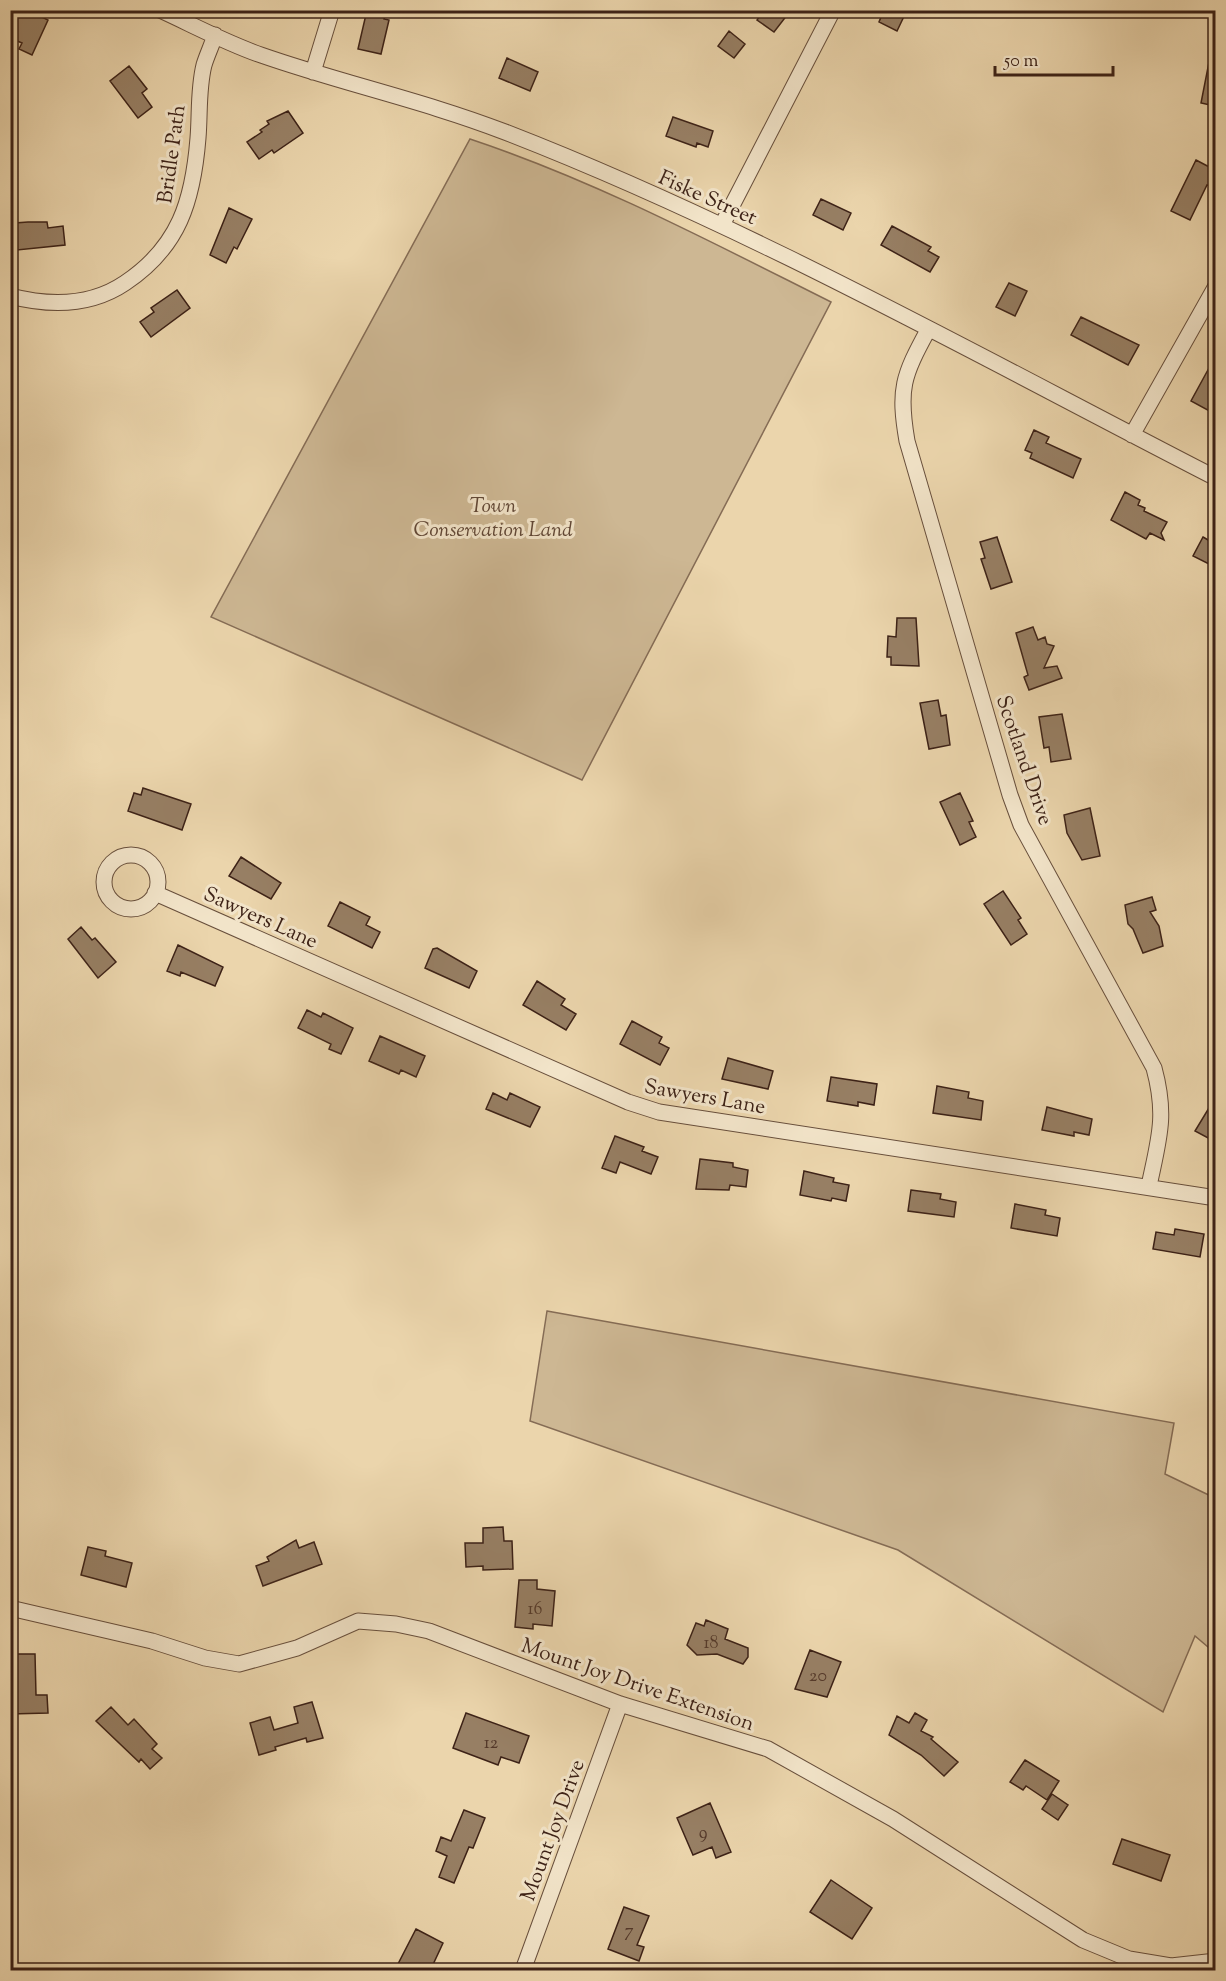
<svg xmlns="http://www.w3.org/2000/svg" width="1226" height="1981" font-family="'Sorts Mill Goudy',serif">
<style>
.green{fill:#cdb793;stroke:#856c55;stroke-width:1.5}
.building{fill:#977f64;stroke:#3d2217;stroke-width:1.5}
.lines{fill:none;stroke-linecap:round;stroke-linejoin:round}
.minor-casing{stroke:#684f3c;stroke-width:17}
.minor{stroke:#f2e4c9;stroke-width:15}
.labels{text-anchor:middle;stroke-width:6;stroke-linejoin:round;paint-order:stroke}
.number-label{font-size:18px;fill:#54392a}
.street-label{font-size:21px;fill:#3d2217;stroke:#f2e4c9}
.park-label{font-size:21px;font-style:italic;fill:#614736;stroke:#f2e4c9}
</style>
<rect width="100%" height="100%" fill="#ebd5ac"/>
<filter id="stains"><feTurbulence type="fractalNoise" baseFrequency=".00333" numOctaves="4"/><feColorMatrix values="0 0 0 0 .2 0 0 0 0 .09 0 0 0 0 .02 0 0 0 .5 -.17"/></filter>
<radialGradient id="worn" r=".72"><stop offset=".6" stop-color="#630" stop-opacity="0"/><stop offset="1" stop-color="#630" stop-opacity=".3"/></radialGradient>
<path class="green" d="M470,139C596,181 713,243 831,302L582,780L211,617Z
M547,1311L1174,1423L1165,1474L1215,1498V1653L1195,1636L1163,1712L898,1550L530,1421Z"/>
<path class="building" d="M10,10H19L34,17L36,14L48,20L32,55L19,49L22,43L10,38Z
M367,10H386L384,19L389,20L381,54L358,49Z
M764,10H791L774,32L757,20Z
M884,10H907L897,31L879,22Z
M729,31L745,44L734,58L718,46Z
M507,58L538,72L530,91L499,78Z
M1209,62L1215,63V106L1201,103Z
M129,66L147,89L142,93L152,107L138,118L110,81Z
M288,111L303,133L274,153L272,150L259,159L247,142L262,132L260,130L269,124L267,121Z
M673,117L713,131L708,147L697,143L696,147L666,136Z
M1196,160L1215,170V175L1210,186L1207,185L1190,220L1171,211Z
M821,199L851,213L843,230L813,215Z
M229,208L252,219L237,249L234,247L226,263L210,255Z
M28,222H47L48,228L63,226L65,245L17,250L15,223Z
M892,226L931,247L928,251L939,257L930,272L881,245Z
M1009,283L1027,291L1015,316L996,307Z
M177,290L190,308L151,337L140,322L154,312L151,308Z
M1081,317L1139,345L1128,365L1071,335Z
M1215,357V414L1191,401Z
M1034,430L1049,437L1046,443L1081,459L1073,478L1030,458L1032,453L1025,450Z
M1125,492L1140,500L1138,505L1145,508L1144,511L1167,522L1161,533L1164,540L1150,533L1146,539L1111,520Z
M997,537L1012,582L991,589L981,559L985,558L980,542Z
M1203,537L1215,544V567L1193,556Z
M897,618H916L919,666L891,665V657H887L888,636L896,637Z
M1033,627L1038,640L1045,637L1047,644L1054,646L1044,668L1057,666L1062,678L1029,690L1024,677L1028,675L1016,633Z
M938,700L941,716L946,715L950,745L929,749L920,703Z
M1062,714L1071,759L1051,762L1049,747L1044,748L1039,717Z
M143,788L191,804L182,830L128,811L134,793L141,795Z
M960,793L973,821L969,822L976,837L960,845L940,802Z
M1090,808L1100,856L1082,860L1067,833L1064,815Z
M241,857L281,883L271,899L229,876Z
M1003,891L1021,918L1018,920L1027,934L1011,945L984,904Z
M1152,897L1156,910L1150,912L1159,926L1163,946L1143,953L1133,929L1128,924L1125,905Z
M340,902L370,917L366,925L380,932L372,948L328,926Z
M81,927L92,940L95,938L116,962L98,978L68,939Z
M178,945L223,967L215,986L181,972L180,976L167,971Z
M437,948L477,971L469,988L425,968L433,949Z
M537,981L565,999L561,1005L576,1014L566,1030L523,1005Z
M307,1010L321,1017L323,1013L353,1028L341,1054L329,1049L331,1044L298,1028Z
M632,1021L662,1037L659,1043L669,1048L660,1065L620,1044Z
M380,1036L425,1056L416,1077L401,1070L399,1074L369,1061Z
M728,1058L773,1071L768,1089L722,1079Z
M831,1077L877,1084L874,1105L858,1102V1106L827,1101Z
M937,1086L969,1092L968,1098L983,1101L981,1120L933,1113Z
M493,1093L507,1100L510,1093L540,1107L530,1127L486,1109Z
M1215,1098V1130L1210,1139L1195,1131Z
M1047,1107L1092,1119L1089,1135L1074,1132V1136L1042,1130Z
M615,1136L644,1147L642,1151L658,1157L651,1174L620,1162L616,1173L602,1168Z
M700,1159L733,1163V1167L748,1170L746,1187L730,1185L729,1190L696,1189Z
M804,1171L834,1178L833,1182L849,1185L846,1201L832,1198L831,1201L800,1195Z
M911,1190L941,1194L940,1199L956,1202L954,1217L908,1211Z
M1015,1204L1046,1210L1045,1215L1060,1218L1057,1236L1011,1228Z
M1175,1229L1204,1234L1200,1257L1153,1249L1156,1232L1174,1235Z
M503,1527L504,1541H512L513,1569L483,1570V1566L466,1567L465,1543H483V1528Z
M296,1540L299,1548L314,1542L322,1564L263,1586L256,1566L269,1561L267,1557Z
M88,1547L106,1551L105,1556L132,1563L126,1587L81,1575Z
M519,1580H537V1589L555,1591L552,1626L533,1624V1629L515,1627Z
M706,1620L728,1629L725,1639L748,1648V1657L743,1664L717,1654L697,1655L687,1645L696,1623L704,1626Z
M810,1650L841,1662L827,1697L795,1689Z
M16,1654H35L36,1695H47L48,1713L10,1714V1681H17Z
M312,1702L323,1738L307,1742L306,1738L275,1747L276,1750L259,1755L250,1723L270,1717L274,1730L298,1723L294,1707Z
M111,1707L128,1725L134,1719L157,1744L152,1749L162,1758L150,1769L141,1759L139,1762L96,1721Z
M466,1713L529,1736L519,1763L501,1757L498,1765L453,1748Z
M915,1713L927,1720L921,1731L933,1737L931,1739L958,1762L944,1776L921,1755L889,1735L897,1716L909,1723Z
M1025,1760L1059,1781L1047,1800L1026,1786L1023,1790L1010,1782Z
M1052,1794L1068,1805L1058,1820L1042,1809Z
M710,1803L731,1852L716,1858L712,1847L693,1855L677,1818Z
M464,1810L485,1818L473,1848L469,1847L454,1883L439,1877L447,1856L436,1851L441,1837L451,1841Z
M1122,1839L1170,1855L1161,1881L1113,1864Z
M831,1880L872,1908L852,1939L810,1912Z
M624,1907L649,1916L637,1945L644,1947L639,1961L608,1949Z
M416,1929L443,1943L430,1971H411L398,1964Z"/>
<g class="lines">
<g class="minor-casing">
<path id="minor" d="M160,10C193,25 226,43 261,55C341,83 425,101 505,132C750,227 982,358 1216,478
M313,72L332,10
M722,225L833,10
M10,296C49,306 91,306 125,283C179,247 193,201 198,138C200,114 198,89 204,65C207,55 212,45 215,35
M928,330C903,376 898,389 907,441L1010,795L1021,825L1154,1068C1167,1116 1159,1138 1149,1186
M1132,435L1216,286
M104 882a27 27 0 1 1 54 0a27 27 0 1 1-54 0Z
M155,893L628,1102L659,1112L1216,1198
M10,1608L152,1641L205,1658L239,1664L297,1648L358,1621L396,1624L429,1631L620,1704L768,1749L893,1819L1083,1940L1129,1959L1171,1966L1216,1961
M523,1970L620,1704"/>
</g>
<use href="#minor" class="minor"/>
</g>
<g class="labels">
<g class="number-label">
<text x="535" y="1614">16</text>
<text x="711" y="1648">18</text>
<text x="818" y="1681">20</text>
<text x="491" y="1748">12</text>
<text x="703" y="1838">9</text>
<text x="629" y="1936">7</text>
</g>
<g class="street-label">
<text transform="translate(171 154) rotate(-82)" y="7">Bridle Path</text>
<text transform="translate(708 197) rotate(24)" y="7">Fiske Street</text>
<text transform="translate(1025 760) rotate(71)" y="7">Scotland Drive</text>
<text transform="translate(261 917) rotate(24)" y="7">Sawyers Lane</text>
<text transform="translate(705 1096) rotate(10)" y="7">Sawyers Lane</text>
<text transform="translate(638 1684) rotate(19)" y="7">Mount Joy Drive Extension</text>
<text transform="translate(552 1830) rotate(-70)" y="7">Mount Joy Drive</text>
</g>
<g class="park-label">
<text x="493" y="512">Town<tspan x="493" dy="24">Conservation Land</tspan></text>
</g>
</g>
<rect width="1226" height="1981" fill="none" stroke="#ebd5ac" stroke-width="36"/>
<rect x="12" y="12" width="1202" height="1957" fill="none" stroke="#3d2217" stroke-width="3"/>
<rect x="18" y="18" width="1190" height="1945" fill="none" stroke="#3d2217" stroke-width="1.5"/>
<path d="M995 66v9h118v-9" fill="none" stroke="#3d2217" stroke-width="3"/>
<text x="1004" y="66" font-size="18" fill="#3d2217" stroke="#f2e4c9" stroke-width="4.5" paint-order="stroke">50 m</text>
<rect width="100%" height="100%" filter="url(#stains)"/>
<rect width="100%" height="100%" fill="url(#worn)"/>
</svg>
